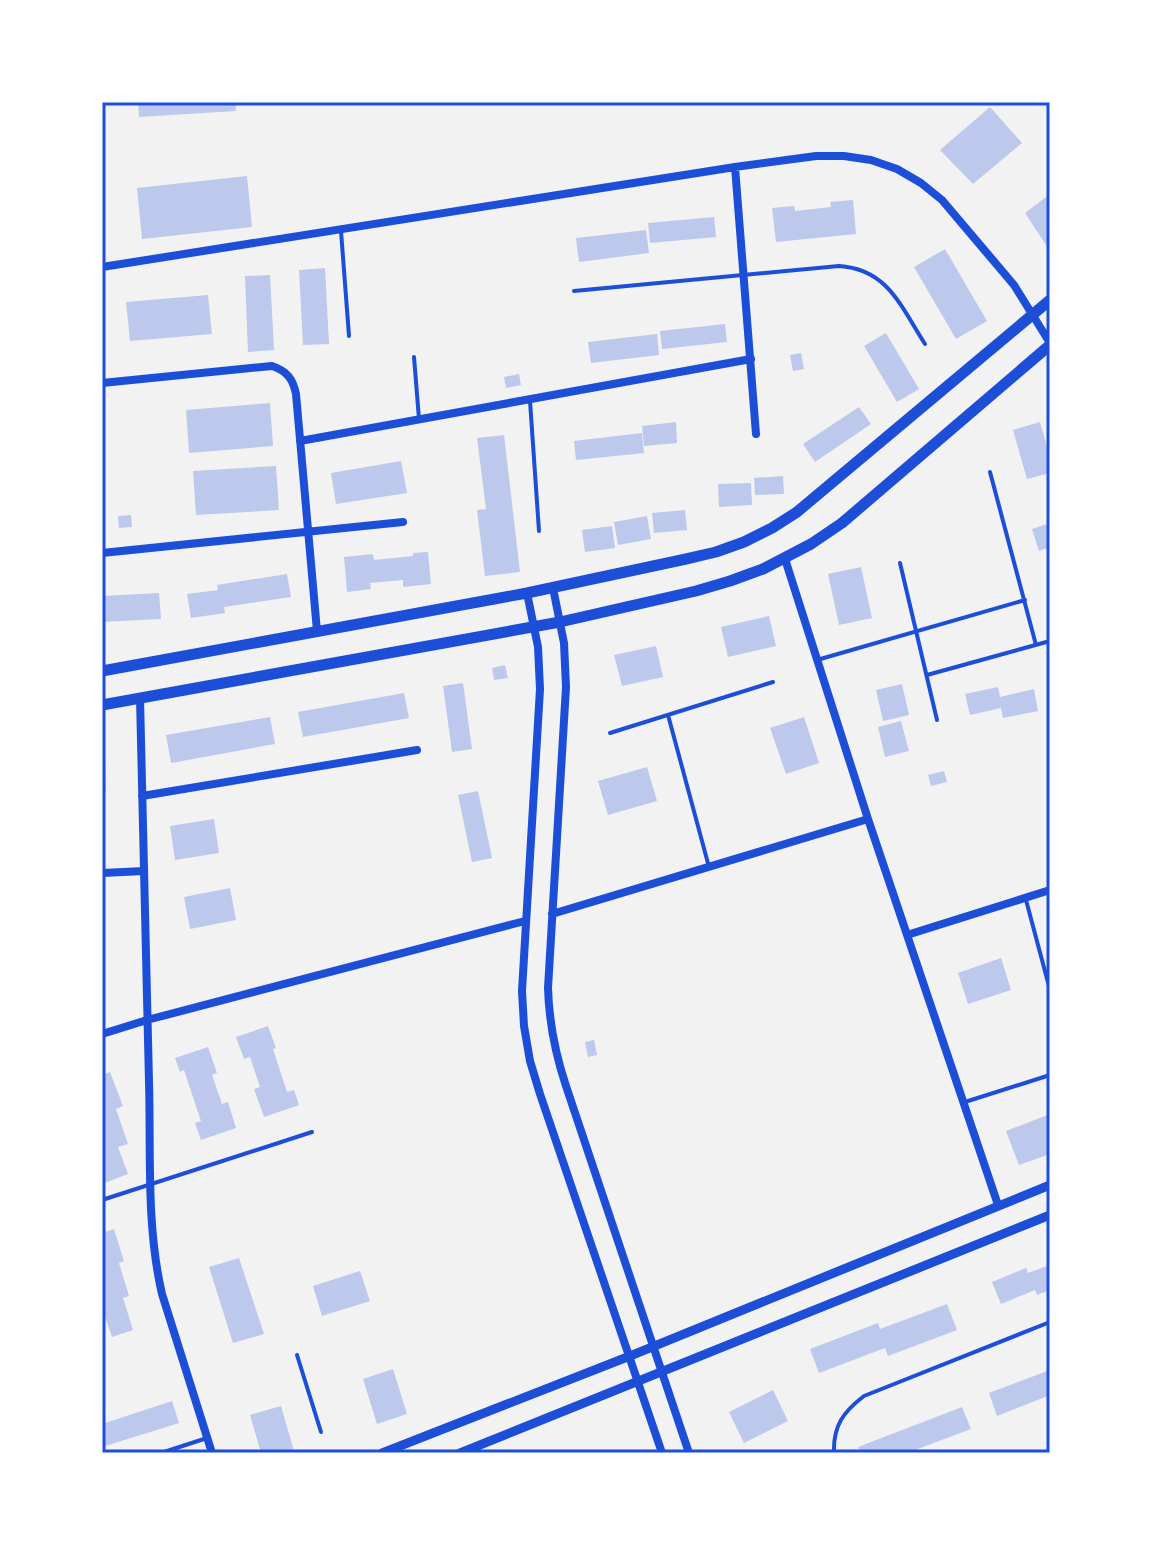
<svg xmlns="http://www.w3.org/2000/svg" width="1152" height="1555" font-family="'Archivo Narrow',sans-serif">
<style>
.building{fill:#bdc9ec}
.lines{fill:none;stroke-linecap:round;stroke-linejoin:round}
.service{stroke:#1d4ed8;stroke-width:4}
.minor{stroke:#1d4ed8;stroke-width:8}
.tertiary{stroke:#1d4ed8;stroke-width:9}
.secondary{stroke:#1d4ed8;stroke-width:11}
.neatline{fill:none;stroke:#1d4ed8;stroke-width:3}
</style>
<rect width="100%" height="100%" fill="#f2f2f2"/>
<path class="building" d="M138,102H235L236,111L139,117Z
M990,107L1022,143L973,184L940,150Z
M247,176L252,227L142,239L137,188Z
M1050,194V251L1025,213Z
M853,200L856,234L776,242L772,208L794,206L795,211L831,207L830,202Z
M714,217L716,237L650,243L648,223Z
M646,230L649,253L579,262L576,238Z
M945,249L987,321L956,339L914,267Z
M325,268L329,344L303,345L299,270Z
M270,275L274,350L248,352L245,276Z
M208,295L212,334L130,341L126,302Z
M725,324L727,342L662,349L660,331Z
M886,333L919,389L897,402L864,346Z
M657,334L659,355L591,363L588,342Z
M801,353L804,369L793,371L790,355Z
M519,374L521,385L506,388L504,377Z
M270,403L273,446L189,453L186,410Z
M859,407L871,424L815,462L803,444Z
M676,422L677,443L644,446L642,426Z
M1040,422L1050,457V473L1027,479L1013,430Z
M642,433L644,453L576,460L574,441Z
M504,435L520,572L485,576L477,510L486,509L477,438Z
M401,461L407,493L336,504L331,473Z
M276,466L279,510L196,515L193,471Z
M783,476L784,494L755,495L754,478Z
M751,483L752,505L719,507L718,484Z
M685,510L687,530L654,533L652,513Z
M131,515L132,527L119,528L118,516Z
M647,516L651,539L618,545L614,522Z
M1050,523V547L1039,551L1032,529Z
M612,526L615,548L585,552L582,530Z
M428,552L431,584L403,587V580L370,583L371,589L347,592L344,557L373,554L374,560L413,556V553Z
M861,567L872,618L839,625L828,574Z
M287,574L291,597L224,607L225,613L191,618L187,594L218,590L217,585Z
M159,593L161,619L102,622V596Z
M769,616L776,646L728,657L721,627Z
M656,646L663,677L622,686L614,655Z
M505,665L508,678L494,680L492,668Z
M463,683L472,749L452,752L443,686Z
M902,684L909,715L883,721L876,690Z
M998,687L1000,697L1034,689L1038,711L1003,718L1001,708L970,715L965,694Z
M404,693L409,718L303,737L298,712Z
M270,717L275,744L171,763L166,735Z
M804,717L819,763L786,774L770,728Z
M901,721L909,751L885,757L878,727Z
M102,753H105L106,792H102Z
M647,767L657,801L608,815L598,781Z
M944,771L947,782L931,786L928,775Z
M478,791L492,858L472,862L458,795Z
M214,819L219,853L175,860L170,826Z
M230,888L236,920L190,929L184,897Z
M1001,958L1011,990L968,1004L958,973Z
M268,1026L276,1048L273,1049L287,1092L294,1090L299,1105L264,1117L254,1089L260,1087L250,1057L244,1059L236,1037Z
M594,1040L597,1055L588,1057L585,1042Z
M208,1047L217,1073L212,1075L222,1104L228,1102L236,1128L201,1140L195,1123L201,1121L184,1070L180,1072L175,1058Z
M110,1072L123,1106L116,1109L128,1144L118,1147L128,1174L102,1184V1075Z
M1050,1114V1154L1019,1165L1006,1131Z
M114,1229L124,1261L119,1263L129,1296L123,1298L133,1330L112,1337L102,1308V1303L106,1302L102,1289V1233Z
M239,1258L264,1334L233,1343L209,1267Z
M1050,1265V1290L1037,1295L1035,1290L1001,1304L992,1282L1026,1268L1028,1273Z
M360,1271L370,1301L322,1316L313,1286Z
M947,1304L957,1330L888,1356L885,1348L819,1373L810,1349L878,1323L880,1329Z
M393,1369L407,1414L377,1424L363,1379Z
M1050,1370V1395L997,1416L989,1393Z
M773,1390L788,1421L744,1443L729,1412Z
M172,1401L179,1423L102,1447V1424Z
M281,1406L294,1451L287,1453H261L250,1415Z
M962,1407L971,1429L907,1453H860L858,1447Z"/>
<g class="lines">
<path class="service" d="M341,231L349,336
M574,291L839,266C888,269 901,307 925,344
M414,357L419,419
M530,401L539,531
M990,472L1036,645
M900,563L937,720
M817,660L1025,600
M927,675L1050,641
M668,715L709,867
M610,733L773,682
M1026,900L1050,990
M965,1102L1050,1075
M102,1200L312,1132
M297,1355L321,1432
M161,1453L207,1438
M834,1453C833,1426 843,1412 864,1396L1050,1322"/>
<path class="minor" d="M735,167L756,434
M102,267L735,167L816,156H844L871,160L897,169L921,183L942,200L1014,285L1050,343
M102,383L272,366C287,371 293,379 296,394L317,631
M300,441L751,359
M102,553L403,522
M785,559L868,819L998,1205
M553,588L564,643L566,687L548,988C549,1022 555,1053 566,1086L689,1453
M527,593L538,647L540,689L522,991L524,1026L530,1061L540,1094L662,1453
M140,698C143,826 146,954 149,1082C151,1153 146,1225 162,1294L212,1453
M142,796L417,750
M102,873L144,871
M552,914L868,819
M907,935L1050,890
M102,1034L147,1020L525,921"/>
<path class="tertiary" d="M382,1453L630,1356L1050,1185
M460,1453L1050,1215"/>
<path class="secondary" d="M102,671L527,593L686,559L716,552L744,542L772,528L797,512L1050,300
M102,705L560,622L696,591L730,581L763,569L811,544L842,523L1050,345"/>
</g>
<rect width="1152" height="1555" fill="none" stroke="#ffffff" stroke-width="208"/>
<rect x="104" y="104" width="944" height="1347" class="neatline"/>
</svg>
